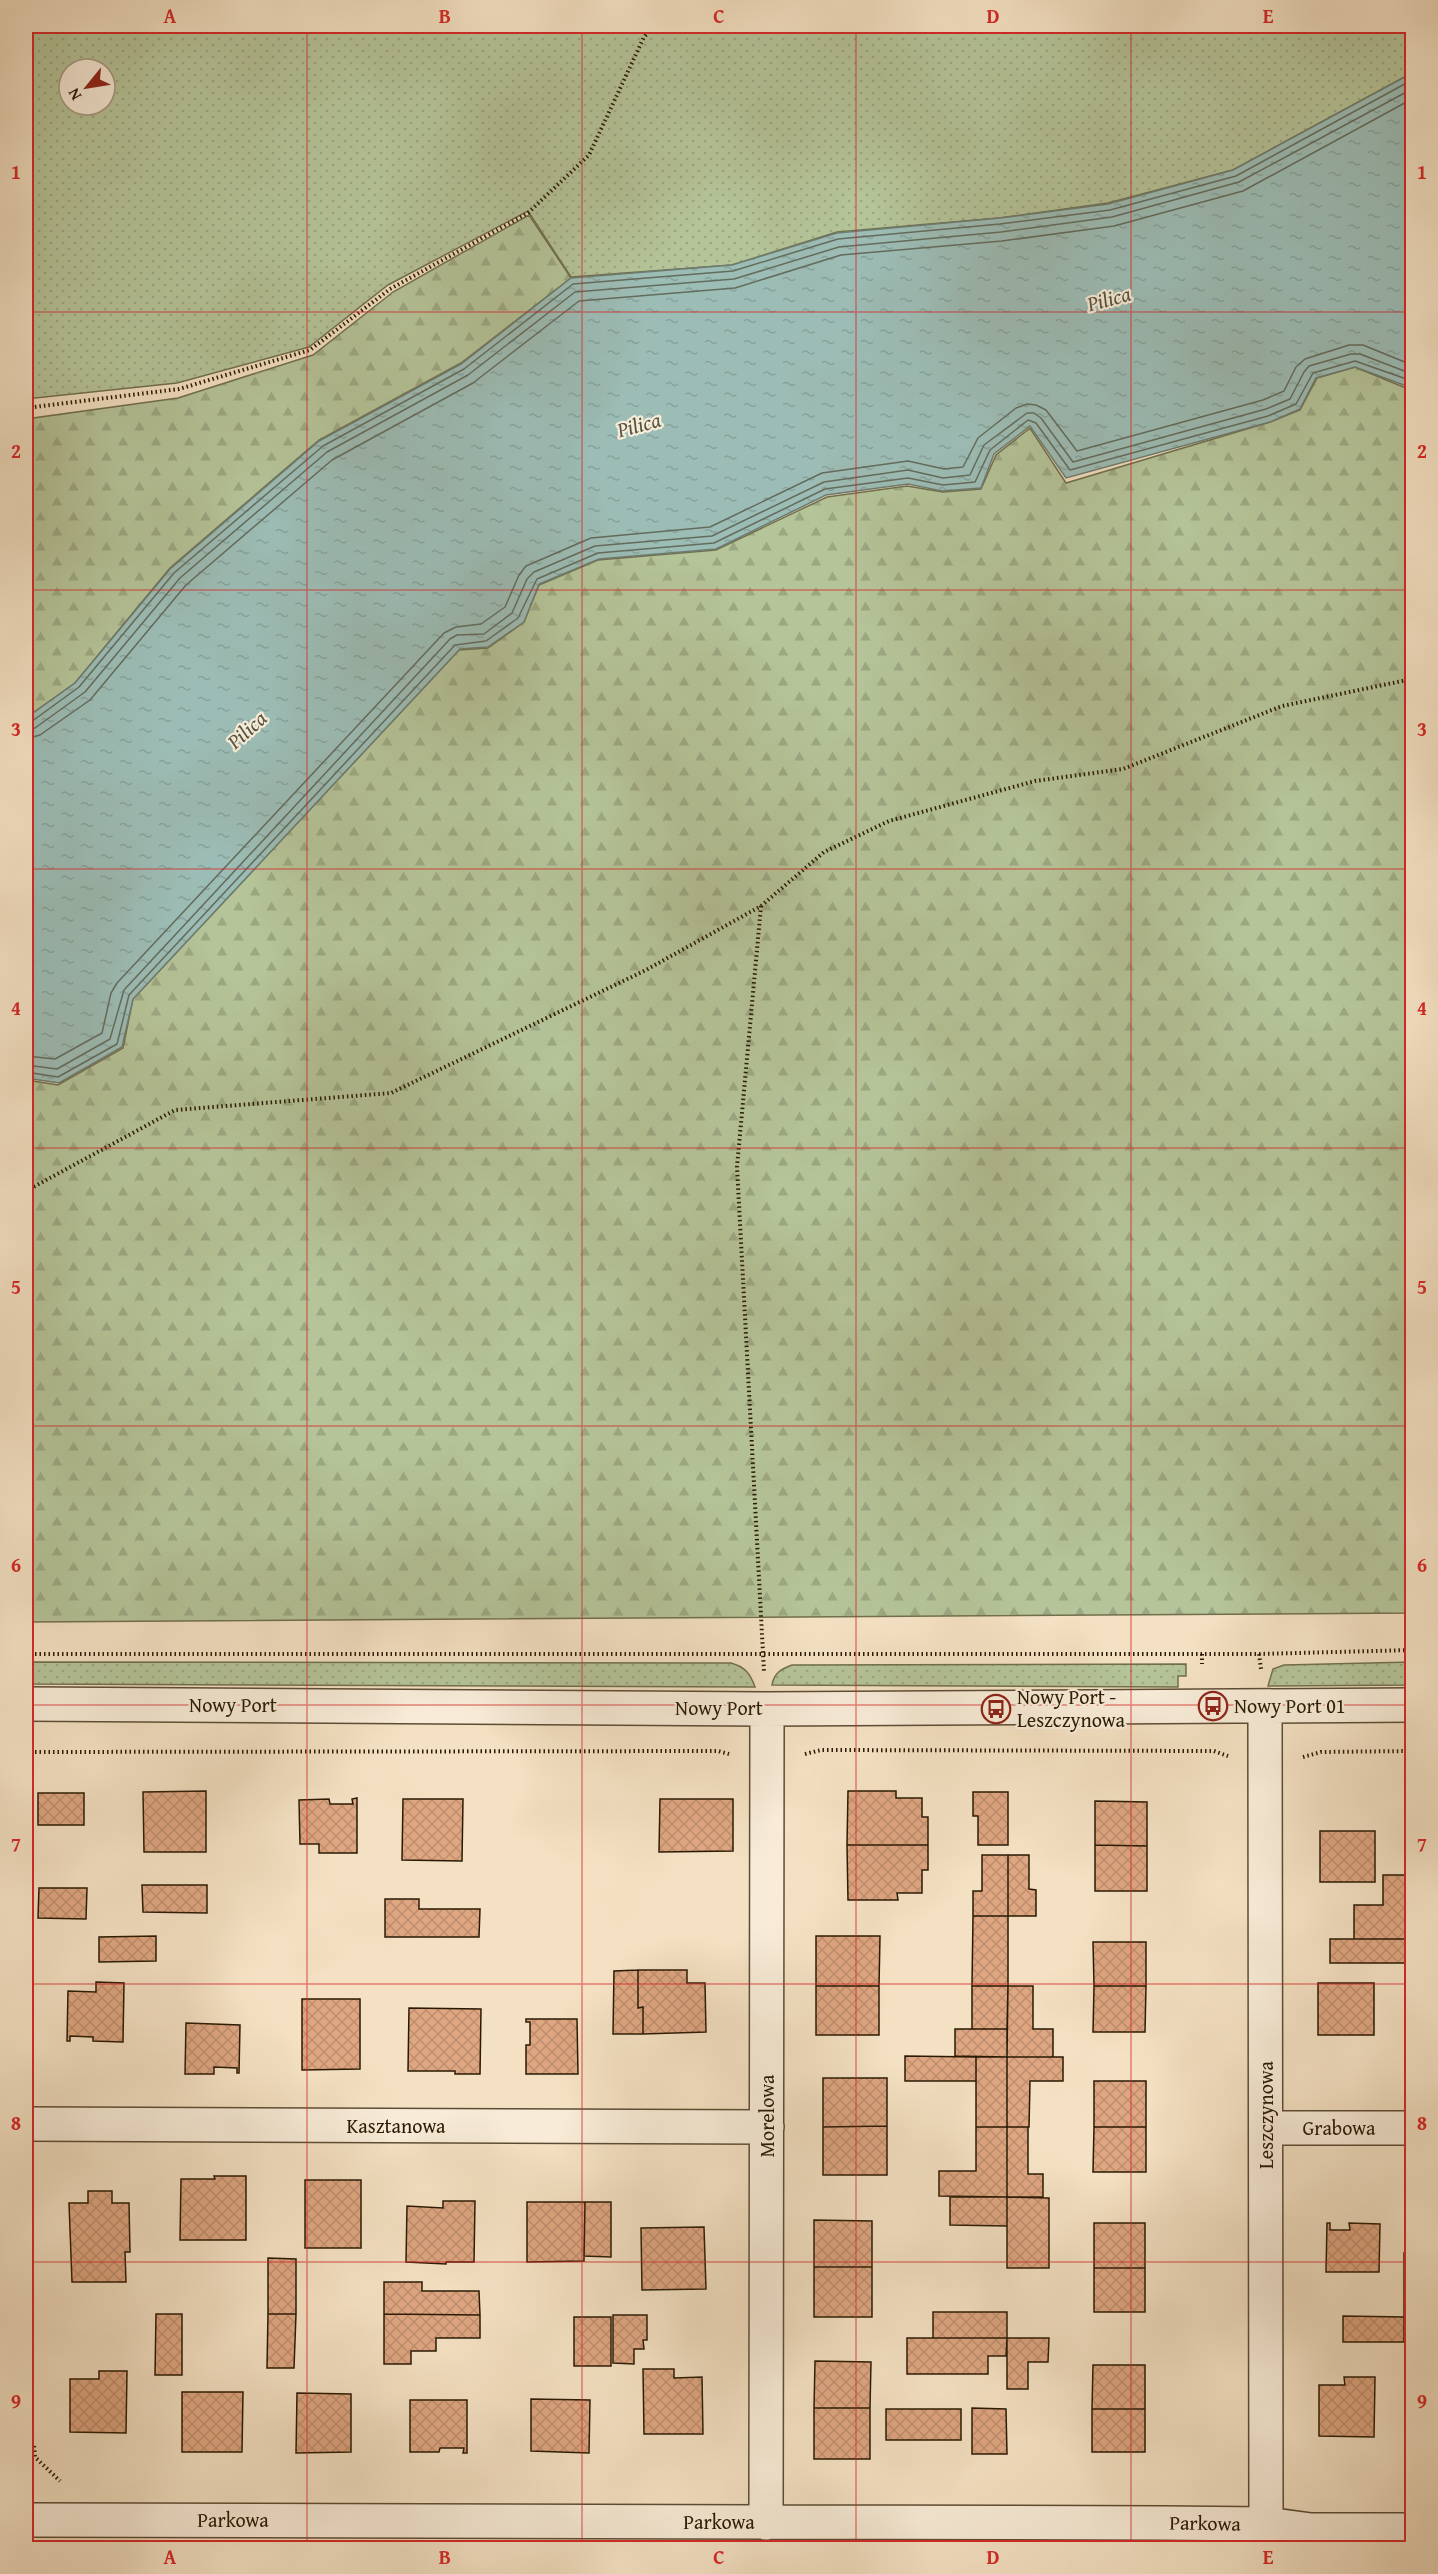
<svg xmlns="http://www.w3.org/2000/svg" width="1438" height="2574" font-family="'Gentium Book Plus',serif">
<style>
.grass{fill:url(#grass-dots);stroke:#706f4e;stroke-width:1.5;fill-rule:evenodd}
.forest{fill:url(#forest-firs);stroke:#706f4e;stroke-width:1.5}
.water{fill:url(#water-ripples);stroke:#6e7c6f;stroke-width:1.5}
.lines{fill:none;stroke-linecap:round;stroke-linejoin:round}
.shore{stroke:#636c5d;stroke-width:1.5}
.building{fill:url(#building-cross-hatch);stroke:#2a1a04;stroke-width:1.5}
.minor-casing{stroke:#5c4c34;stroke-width:36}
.path{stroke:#2a1a04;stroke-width:4;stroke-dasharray:1.5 3;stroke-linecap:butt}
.minor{stroke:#f8ecd8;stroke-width:33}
.grid{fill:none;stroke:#d62828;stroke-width:1.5;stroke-opacity:0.55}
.labels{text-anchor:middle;stroke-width:4.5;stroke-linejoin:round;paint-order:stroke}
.poi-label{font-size:20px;fill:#2a1a04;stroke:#f8ecd8;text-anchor:start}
.street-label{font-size:20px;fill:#2a1a04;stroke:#f8ecd8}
.water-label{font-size:21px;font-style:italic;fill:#525342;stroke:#f8ecd8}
.neatline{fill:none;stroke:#d62828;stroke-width:2}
.grid-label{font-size:20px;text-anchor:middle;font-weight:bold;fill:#d62828}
</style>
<defs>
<pattern id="grass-dots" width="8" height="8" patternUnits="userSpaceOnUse" patternTransform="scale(1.5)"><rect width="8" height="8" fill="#b5c499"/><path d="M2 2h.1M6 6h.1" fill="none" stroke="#9ca882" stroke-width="1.8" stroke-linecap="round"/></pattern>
<pattern id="forest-firs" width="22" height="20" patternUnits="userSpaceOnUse" patternTransform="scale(1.5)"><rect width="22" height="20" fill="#b5c499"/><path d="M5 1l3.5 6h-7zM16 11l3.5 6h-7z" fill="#9ca882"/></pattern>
<pattern id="water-ripples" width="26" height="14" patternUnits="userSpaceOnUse" patternTransform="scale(1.5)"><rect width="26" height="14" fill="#9cbdb6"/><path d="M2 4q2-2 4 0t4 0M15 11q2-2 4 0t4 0" fill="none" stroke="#87a29b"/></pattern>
<pattern id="building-cross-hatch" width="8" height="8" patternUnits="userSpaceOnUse" patternTransform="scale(1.5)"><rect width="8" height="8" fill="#dea681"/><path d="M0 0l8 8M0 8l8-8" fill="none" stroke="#bf8e6e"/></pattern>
</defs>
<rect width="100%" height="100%" fill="#f4e1c3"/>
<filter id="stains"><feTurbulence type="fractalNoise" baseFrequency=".00333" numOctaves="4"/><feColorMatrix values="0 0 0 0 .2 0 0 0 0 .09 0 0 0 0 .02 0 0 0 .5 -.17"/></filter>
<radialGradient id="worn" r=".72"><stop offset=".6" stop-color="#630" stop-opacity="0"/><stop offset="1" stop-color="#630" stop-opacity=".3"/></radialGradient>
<path class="grass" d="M26,26H1412V73L1233,170L1108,203L999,218L837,232L732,265L571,277L528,211L388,285L309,347L177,383L26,399ZM69,69H105V105H69Z
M29,1662L731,1663C745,1667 750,1673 755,1687L26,1684V1664Z
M1412,1662V1685L1268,1686L1273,1669L1284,1665Z
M1186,1664V1676H1178V1687L772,1685C774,1673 781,1669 792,1665Z"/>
<path class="forest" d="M529,215L571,278L461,363L319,440L170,568L75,683L26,718V419L178,398L313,355L393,292Z
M1355,367L1408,389L1412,388V1613L26,1622V1080L58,1085L123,1048L133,999L459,650L488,648L524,622L539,585L598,560L716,550L827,497L907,486L943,492L981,489L996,455L1030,428L1066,483L1270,422L1300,410L1317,378Z"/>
<path class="water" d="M1412,73V387H1409L1355,367L1316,378L1300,409L1270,422L1066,478L1030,426L994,454L981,488L942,491L908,484L826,495L716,549L599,559L539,584L524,622L488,647L460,649L133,999L122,1047L59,1083L26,1078V718L75,683L170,569L319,441L461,364L571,278L732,265L837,233L1000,218L1108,204L1233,170Z"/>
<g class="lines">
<path class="shore" d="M26,723L31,722L79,687L174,573L323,446L464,369L573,284L733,271L838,239L1000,224L1110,210L1236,176L1412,80
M26,730L35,728L85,692L180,578L327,452L468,375L575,292L734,279L839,247L1001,232L1112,217L1239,182L1412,89
M26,739L40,735L90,700L186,585L332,460L473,383L579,301L735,288L841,255L1002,241L1114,226L1243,191L1412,99
M26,1056L55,1059L102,1033L111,993L117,983L444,633L456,627L481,624L505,607L519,575L526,566L591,538L710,527L822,473L908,461L944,469L963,467L978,438L1016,408L1027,404L1036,405L1046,410L1077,451L1263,400L1284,391L1296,367L1305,359L1349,345H1363L1412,365
M26,1065L57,1069L110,1039L124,990L450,639L457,635L484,634L512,613L527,579L534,572L595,546L712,536L824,482L908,470L943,478L970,475L984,445L1027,413H1034L1041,418L1073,462L1266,409L1290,399L1304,372L1309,366L1351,354H1360L1412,374
M26,1072L58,1077L117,1044L129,995L455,645L486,641L518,618L537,579L598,553L714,543L825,489L908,478L943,485L975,482L990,450L1028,420L1036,423L1070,470L1268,416L1296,404L1313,373L1355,361L1412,381"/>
</g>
<path class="building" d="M206,1791V1852H144L143,1792Z
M848,1791H896V1798H922V1817H928V1845H847Z
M973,1792H1008V1845H978V1816H973Z
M38,1793H84V1825H38Z
M357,1798V1853H319V1844H300L299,1800L329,1799L330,1804H353L352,1799Z
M403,1799H463L462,1861L402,1860Z
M660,1799H733V1851L659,1852Z
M1095,1801L1147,1802V1846L1095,1845Z
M1320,1831H1375V1882H1320Z
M847,1845H928V1870H922V1893H897L898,1900H848Z
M1095,1845L1147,1846V1891H1095Z
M982,1855H1008V1916H973V1891H982Z
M1008,1855H1029V1889L1036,1890V1916H1008Z
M1383,1875H1405V1939H1354V1905H1383Z
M142,1885H207V1913L143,1912Z
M39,1888H87L86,1919L38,1918Z
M385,1899H419V1909H480L479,1937H385Z
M973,1916H1008V1986H972Z
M156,1936V1961L99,1962V1937Z
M816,1936H880L879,1986H816Z
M1330,1939H1405V1963H1330Z
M1093,1942H1146V1986H1094Z
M638,1970H687V1983H705L706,2032L643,2034V2007L638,2008Z
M638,1970V2008L643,2007V2034H613L614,1971Z
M96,1982L124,1983L123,2042L93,2041V2037L70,2036V2041H67L68,1991L96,1992Z
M1318,1983H1374V2035H1318Z
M816,1986H879V2035H816Z
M972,1986H1008L1007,2029H972Z
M1008,1986H1033V2029H1053V2057H1007Z
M1094,1986H1146L1145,2032H1093Z
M302,1999H360V2069L302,2070Z
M409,2008L481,2009L480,2074H455V2071H408Z
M526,2019H577L578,2074H526V2045H530V2022H526Z
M186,2023L240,2025L239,2073H237V2068L214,2067V2074H185Z
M955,2029H1007V2057L955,2056Z
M905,2056L976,2057V2081H905Z
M976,2057H1007V2127H976Z
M1007,2057H1063V2081H1030L1029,2127H1007Z
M823,2078H887V2126L823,2127Z
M1094,2081H1146V2127H1094Z
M887,2126V2175H823V2127Z
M976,2127H1007V2197L939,2196V2171H976Z
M1007,2127H1028V2174H1043V2197H1007Z
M1094,2127H1146V2172H1093Z
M214,2176H246V2240H180L181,2179H215Z
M305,2180H361V2248H305Z
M88,2191H112V2203H129L130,2252H125L126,2282H72L69,2203H88Z
M950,2197H1007V2226L950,2225Z
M1007,2197L1049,2198V2268H1007Z
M443,2201H475L474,2262H446V2264L406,2262L407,2206L443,2208Z
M527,2202H585L584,2261L527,2262Z
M585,2202H611V2257L584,2256Z
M814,2220L872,2221V2267H814Z
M1094,2223H1145V2268H1094Z
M1327,2223H1330V2230H1350L1349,2223L1380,2224L1379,2272H1326Z
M704,2227L706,2289L642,2290L641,2228Z
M1404,2253H1412V2317H1404Z
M268,2258L296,2259V2314H268Z
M814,2267H872V2317H814Z
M1094,2268H1145V2312H1094Z
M384,2282H422V2291H479L480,2315L384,2314Z
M933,2312H1007V2338H933Z
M156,2314H182V2375H155Z
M268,2314H296L294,2368H267Z
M384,2314L480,2315V2338H436V2351H411V2364H384Z
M613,2315H647V2340H643L644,2349H634V2364L613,2363Z
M1343,2316L1404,2317V2342H1343Z
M574,2317H611V2366H574Z
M907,2338H1007L1006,2356H988V2374H907Z
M1007,2338H1049L1048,2362H1028V2389H1007Z
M815,2361L871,2362L870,2408H814Z
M1093,2365H1145V2409H1092Z
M643,2369H674V2378L702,2377L703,2434H644Z
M99,2371H127L126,2433L70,2432V2379H99Z
M1344,2377H1375L1374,2437L1319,2436V2385H1345Z
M182,2392H243L242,2452H182Z
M297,2393L351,2394V2452L296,2453Z
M531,2399L590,2400L589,2453L531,2451Z
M410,2400H467V2453H463L464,2448H440L439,2452H410Z
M814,2408H870V2459H814Z
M972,2408L1006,2409L1007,2454H972Z
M886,2409H961V2440H886Z
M1092,2409H1145V2452H1092Z"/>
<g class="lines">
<g class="minor-casing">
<path id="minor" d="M26,1704L767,1709L1412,1705
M1265,1707L1266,2524
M26,2124L767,2127
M1266,2128H1412
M26,2520L1163,2523L1266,2524L1311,2530H1412
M766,2523L767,1709"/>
</g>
<path class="path" d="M26,408L179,389L310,350L390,289L528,213L589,155L644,37L654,26
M761,906L737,1167L764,1672
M26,1191L175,1110L391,1093L646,970L761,906L824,852L889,821L1035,781L1123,769L1282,706L1412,679
M26,1654H1259L1412,1650
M1202,1654V1664
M1259,1654L1261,1669
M26,1752L718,1751L729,1754
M805,1754L821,1750L1214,1751L1228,1756
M1303,1757L1321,1752L1412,1751
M26,2445H34L35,2457L60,2481"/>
<use href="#minor" class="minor"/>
</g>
<path class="grid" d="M307,26V2548M582,26V2548M856,26V2548M1131,26V2548M26,312H1412M26,590H1412M26,869H1412M26,1148H1412M26,1426H1412M26,1705H1412M26,1984H1412M26,2262H1412"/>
<defs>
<g id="bus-ring" transform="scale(1.5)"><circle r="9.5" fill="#f8ecd8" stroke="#8f2418" stroke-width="1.5"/><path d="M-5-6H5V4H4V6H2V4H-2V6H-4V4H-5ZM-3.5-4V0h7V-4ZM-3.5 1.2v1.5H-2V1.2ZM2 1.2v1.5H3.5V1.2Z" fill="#8f2418"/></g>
</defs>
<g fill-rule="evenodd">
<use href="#bus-ring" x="1213" y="1706"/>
<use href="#bus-ring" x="996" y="1709"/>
</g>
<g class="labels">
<g class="poi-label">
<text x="1017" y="1704">Nowy Port -<tspan x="1017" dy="23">Leszczynowa</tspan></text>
<text x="1234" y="1713">Nowy Port 01</text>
</g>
<g class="street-label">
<text x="233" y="1712">Nowy Port</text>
<text x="719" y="1715">Nowy Port</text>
<text transform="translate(1266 2115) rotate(-90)" y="7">Leszczynowa</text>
<text transform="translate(767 2116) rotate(-90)" y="7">Morelowa</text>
<text x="396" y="2133">Kasztanowa</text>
<text x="1339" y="2135">Grabowa</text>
<text x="233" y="2527">Parkowa</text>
<text x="719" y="2529">Parkowa</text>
<text transform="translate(1205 2523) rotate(1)" y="7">Parkowa</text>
</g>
<g class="water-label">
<text transform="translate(1109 299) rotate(-15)" y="7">Pilica</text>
<text transform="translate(639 425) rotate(-15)" y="7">Pilica</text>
<text transform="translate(247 730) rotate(-42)" y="7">Pilica</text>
</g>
</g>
<rect width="1438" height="2574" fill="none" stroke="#f4e1c3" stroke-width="66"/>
<g transform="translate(87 87) rotate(240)"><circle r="28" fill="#f8ecd8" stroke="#a69883" stroke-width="1.5"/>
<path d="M0-4.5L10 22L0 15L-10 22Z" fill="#8f2418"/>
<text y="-9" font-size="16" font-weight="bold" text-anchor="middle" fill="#2a1a04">N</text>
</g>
<rect x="33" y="33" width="1372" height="2508" class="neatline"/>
<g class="grid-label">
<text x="170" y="23">A</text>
<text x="445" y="23">B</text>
<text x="719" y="23">C</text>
<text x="993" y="23">D</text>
<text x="1268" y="23">E</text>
<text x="16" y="179">1</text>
<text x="1422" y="179">1</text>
<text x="16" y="458">2</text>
<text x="1422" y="458">2</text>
<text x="16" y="736">3</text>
<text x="1422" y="736">3</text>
<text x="16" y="1015">4</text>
<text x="1422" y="1015">4</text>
<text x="16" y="1294">5</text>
<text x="1422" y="1294">5</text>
<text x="16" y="1572">6</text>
<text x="1422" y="1572">6</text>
<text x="16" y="1851">7</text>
<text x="1422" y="1851">7</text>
<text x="16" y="2130">8</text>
<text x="1422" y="2130">8</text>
<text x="16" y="2408">9</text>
<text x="1422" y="2408">9</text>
<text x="170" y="2564">A</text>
<text x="445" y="2564">B</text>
<text x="719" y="2564">C</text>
<text x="993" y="2564">D</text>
<text x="1268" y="2564">E</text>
</g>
<rect width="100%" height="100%" filter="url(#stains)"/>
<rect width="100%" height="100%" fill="url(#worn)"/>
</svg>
